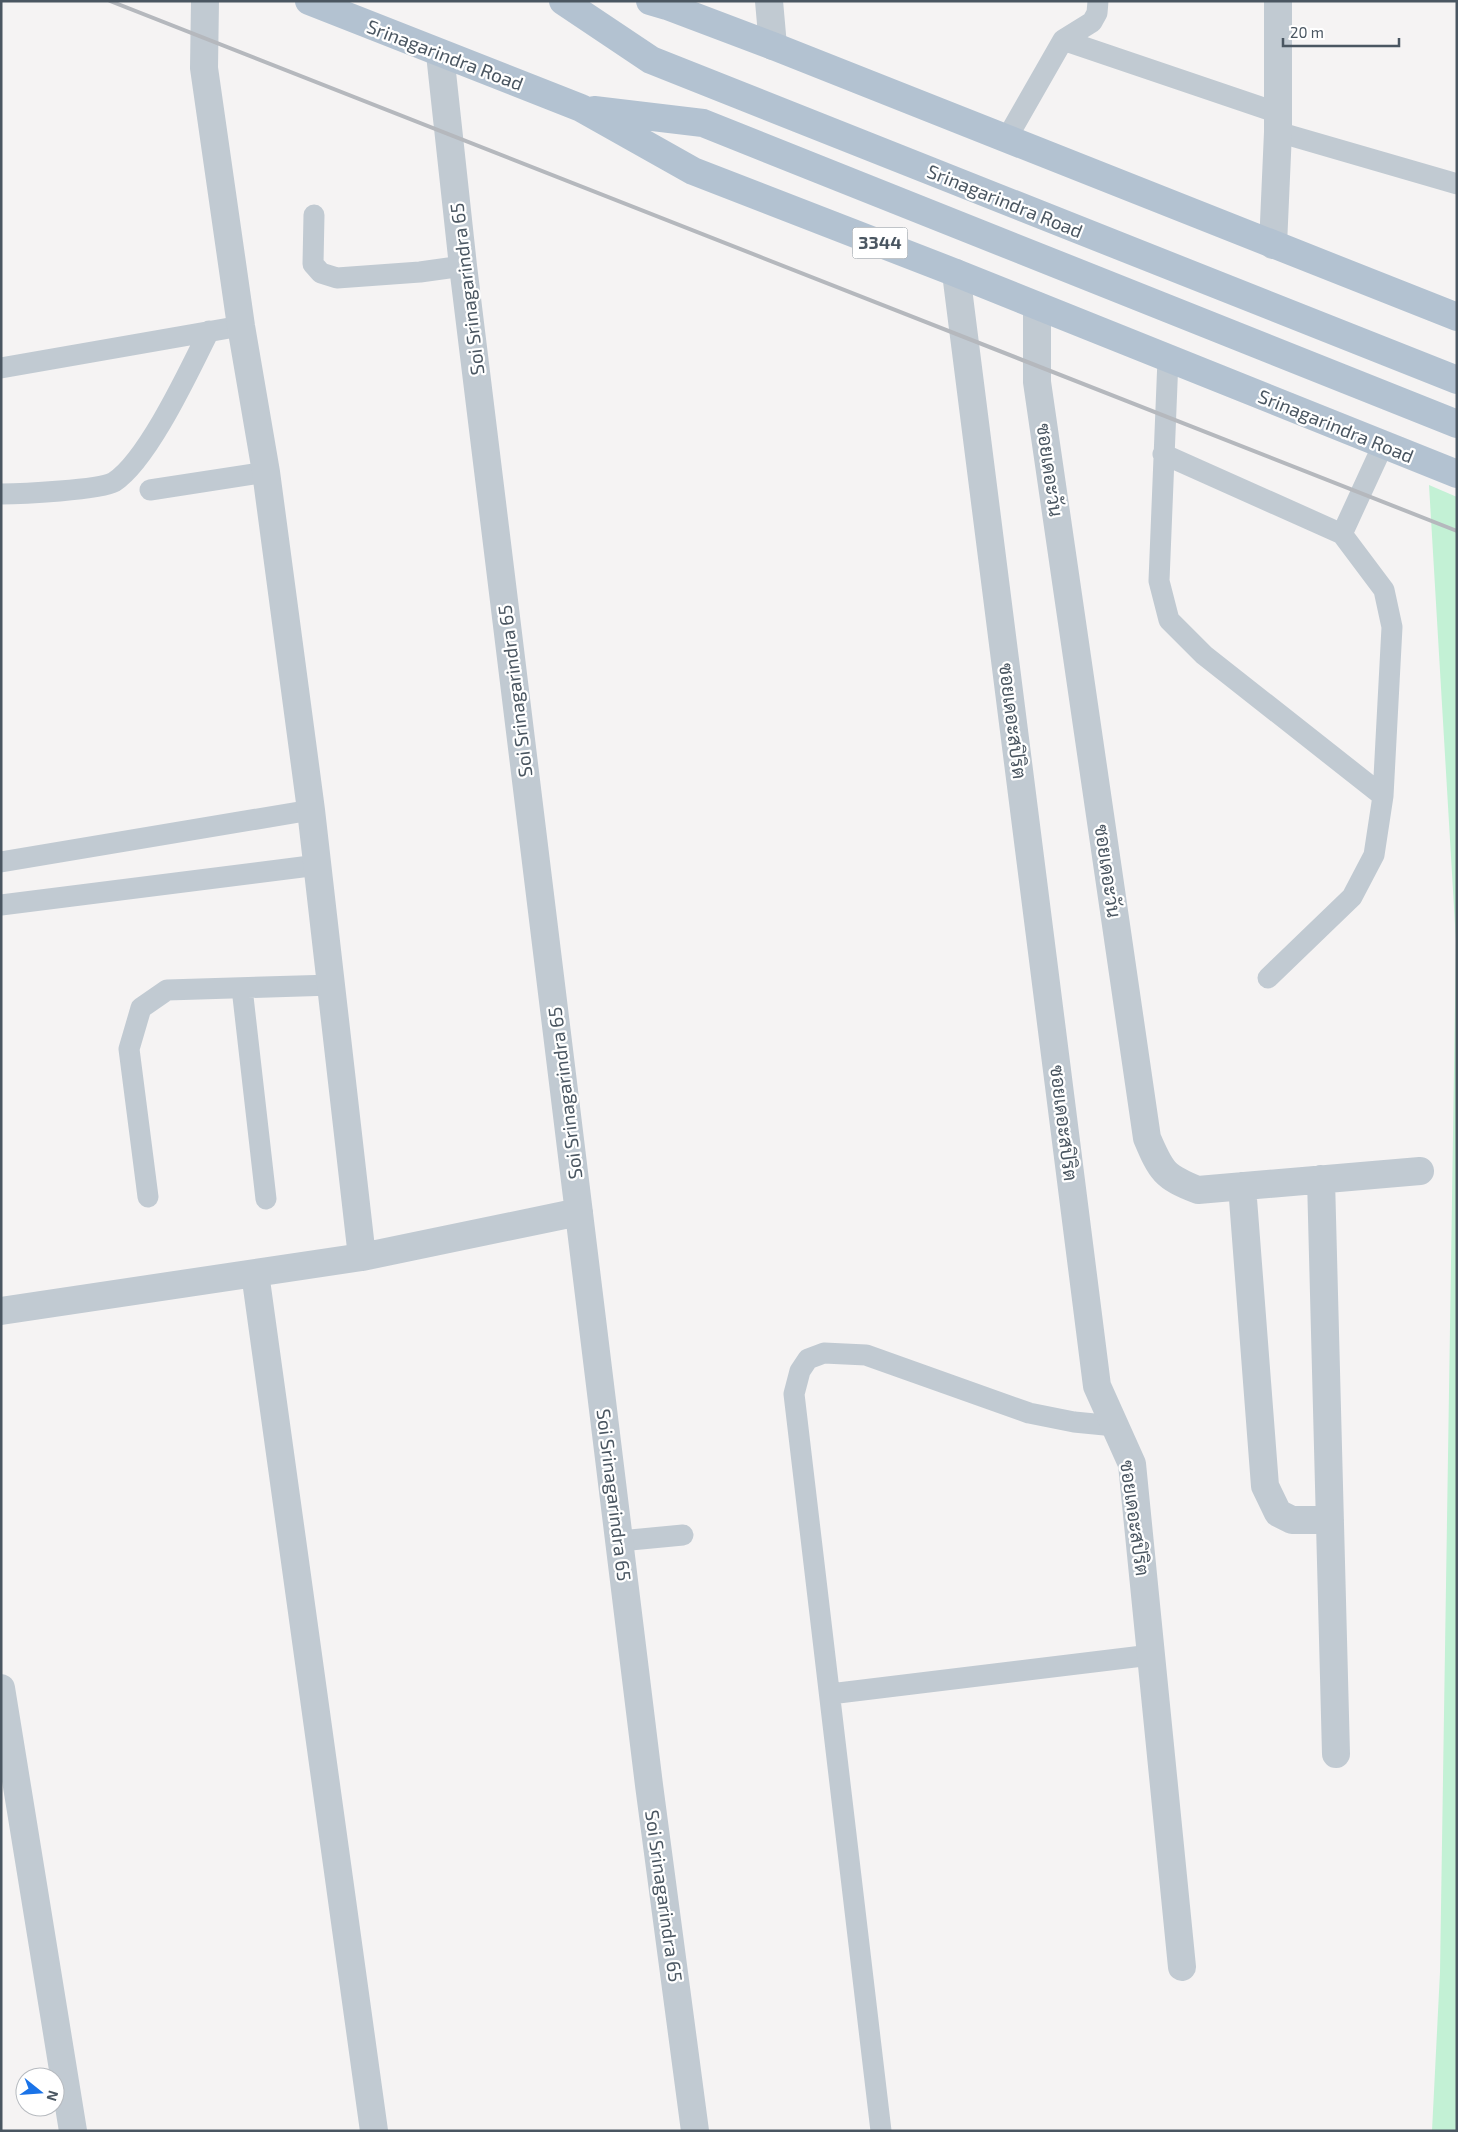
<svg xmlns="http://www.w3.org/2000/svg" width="1458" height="2132" font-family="'Exo 2',Sarabun,sans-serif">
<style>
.green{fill:#c3f1d5}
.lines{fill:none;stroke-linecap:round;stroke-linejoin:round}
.lane{stroke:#c1cad2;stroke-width:21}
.street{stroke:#c1cad2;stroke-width:28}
.primary{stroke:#b3c2d1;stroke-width:28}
.rail{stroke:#b5b8bd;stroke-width:4}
.labels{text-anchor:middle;stroke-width:4.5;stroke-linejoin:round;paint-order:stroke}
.shield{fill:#fff;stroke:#808990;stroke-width:1}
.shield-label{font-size:18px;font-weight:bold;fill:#4a5661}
.street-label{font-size:19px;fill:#4a5661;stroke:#fff}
</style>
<rect width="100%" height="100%" fill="#f5f3f3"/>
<path class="green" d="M1429,485L1457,497V2131H1432L1440,1972L1456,941Z"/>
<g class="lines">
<path class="lane" d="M1063,40L1278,113
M1278,132L1457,184
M1007,138L1063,40L1092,22L1097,13L1098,1
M314,215L313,264L321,273L337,278L420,272L463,266
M1168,359L1159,581L1169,620L1204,655L1383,796L1374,855L1352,897L1268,978
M1,368L241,326
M1383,445L1342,534L1384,590L1392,627L1383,796
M1163,454L1342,534
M150,490L266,472
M1,494C21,494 100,490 114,482C148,460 190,369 209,331
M1,862L311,810
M1,905L318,865
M242,988L266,1199
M148,1197L129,1049L141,1008L167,990L333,985
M620,1541L683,1535
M830,1694L1151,1655
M881,2131L794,1394L800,1371L808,1359L824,1353L866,1355L1029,1413L1074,1422L1115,1426"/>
<path class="street" d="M205,1L204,68L241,326L266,472L311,810L362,1257
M769,1L773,46
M440,54L463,266L649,1785L695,2131
M1273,245L1278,132V1
M956,273L1097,1386L1132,1464L1182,1967
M1037,306V382L1147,1138C1161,1171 1164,1177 1198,1190L1420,1171
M1321,1179L1336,1754
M1242,1186L1265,1486L1278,1513L1292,1520H1330
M255,1273L374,2131
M1,1311L362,1257L579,1212
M1,1688L73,2131"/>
<path class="primary" d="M309,1L581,108L693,171L956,273L1457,474
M563,1L651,60L1457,380
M650,1L667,6L773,46L1457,317
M594,110L703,123L1457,424"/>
<path class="rail" d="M110,1L1457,531"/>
</g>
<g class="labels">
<rect class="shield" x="852.5" y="227.5" width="55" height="31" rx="4"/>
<g class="shield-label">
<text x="880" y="249">3344</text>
</g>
<g class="street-label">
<text transform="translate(445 55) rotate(21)" y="7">Srinagarindra Road</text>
<text transform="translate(1005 201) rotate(22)" y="7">Srinagarindra Road</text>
<text transform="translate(467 289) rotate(-97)" y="7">Soi Srinagarindra 65</text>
<text transform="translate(1336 426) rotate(22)" y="7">Srinagarindra Road</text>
<text transform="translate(1050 470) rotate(82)" y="7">ซอยเดอะวัน</text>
<text transform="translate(515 691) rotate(-97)" y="7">Soi Srinagarindra 65</text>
<text transform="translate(1013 721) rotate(83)" y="7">ซอยเดอะสปิริต</text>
<text transform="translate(1108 871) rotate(82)" y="7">ซอยเดอะวัน</text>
<text transform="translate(565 1093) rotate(-97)" y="7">Soi Srinagarindra 65</text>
<text transform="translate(1064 1123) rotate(83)" y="7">ซอยเดอะสปิริต</text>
<text transform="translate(614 1495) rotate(83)" y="7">Soi Srinagarindra 65</text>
<text transform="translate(1135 1518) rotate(82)" y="7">ซอยเดอะสปิริต</text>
<text transform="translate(664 1896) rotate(82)" y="7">Soi Srinagarindra 65</text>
</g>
</g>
<rect width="1458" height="2132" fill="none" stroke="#4a5661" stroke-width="5"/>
<g transform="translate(40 2092) rotate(107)"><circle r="24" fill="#ffffff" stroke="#b7bbc0"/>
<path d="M0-4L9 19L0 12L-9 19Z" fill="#1a73e8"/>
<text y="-8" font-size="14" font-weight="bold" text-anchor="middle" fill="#4a5661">N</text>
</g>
<path d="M1283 38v8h116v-8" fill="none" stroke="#4a5661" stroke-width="2.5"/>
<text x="1290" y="38" font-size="15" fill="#4a5661" stroke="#ffffff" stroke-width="4" paint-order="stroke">20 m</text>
</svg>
